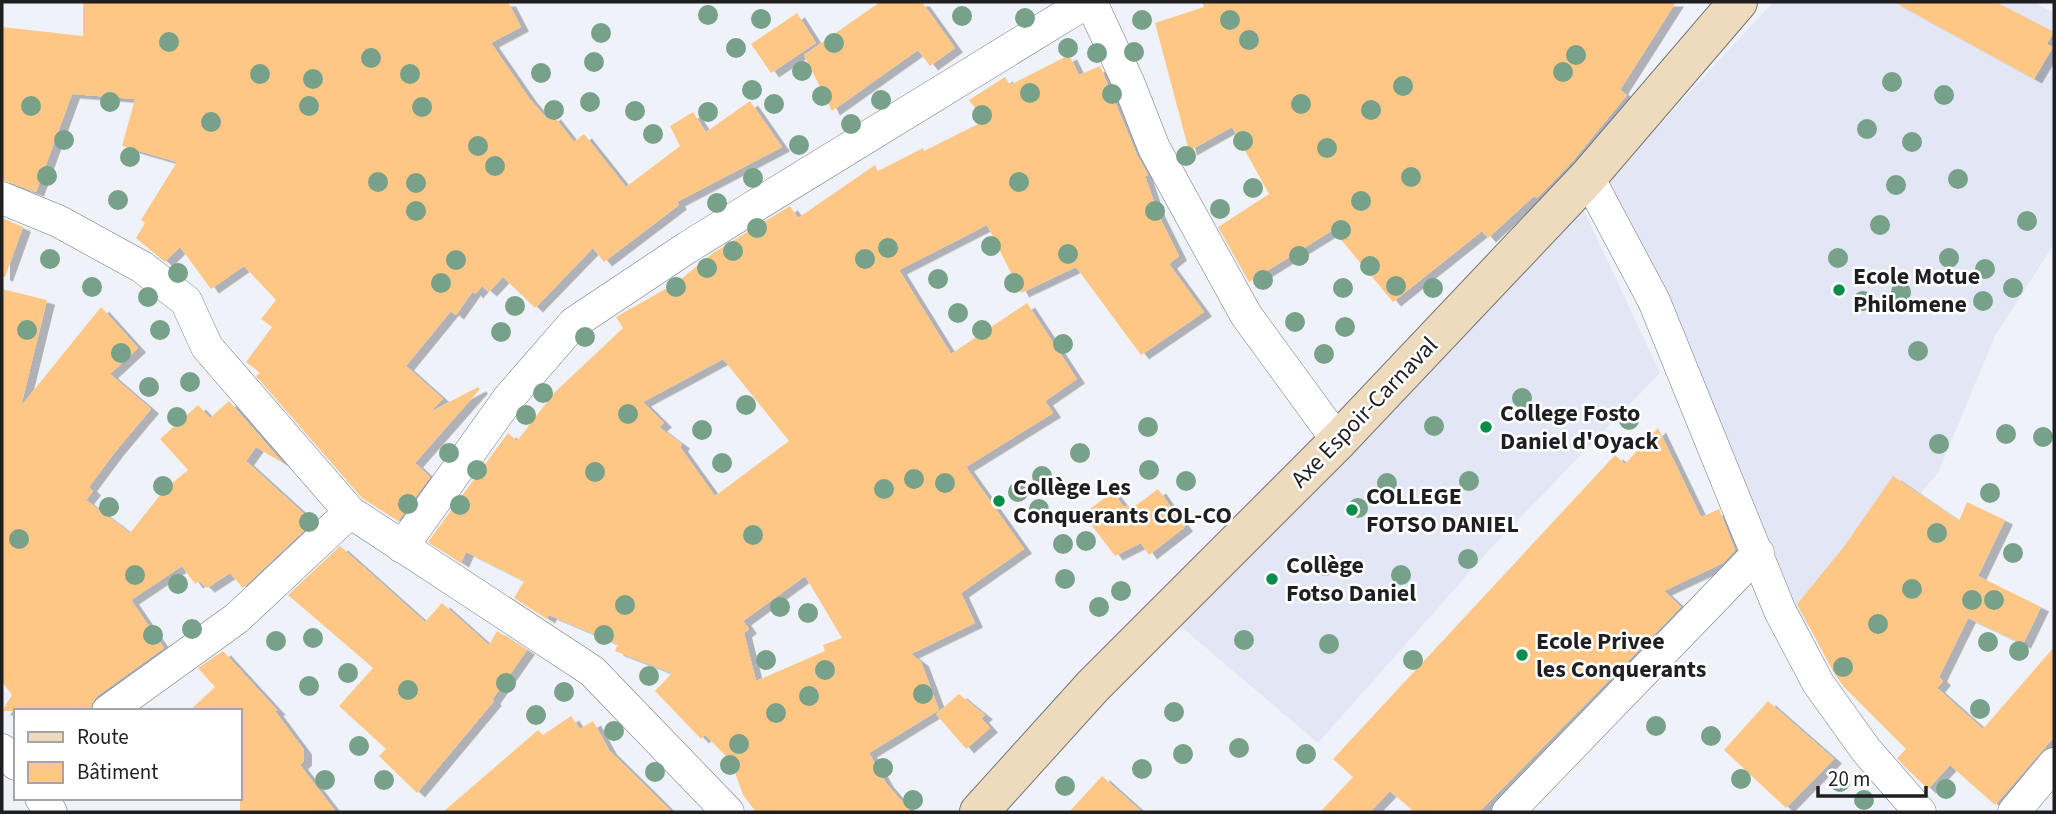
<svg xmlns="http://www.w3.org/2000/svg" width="2056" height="814" font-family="'Source Sans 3',sans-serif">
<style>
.built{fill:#e3e7f5}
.building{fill:#ffc785;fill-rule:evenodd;filter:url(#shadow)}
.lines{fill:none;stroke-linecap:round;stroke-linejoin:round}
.street-casing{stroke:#74767c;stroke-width:33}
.secondary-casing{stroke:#74767c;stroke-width:40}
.street{stroke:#fff;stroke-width:32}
.secondary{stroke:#eedbbd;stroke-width:38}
.tree{fill:#77a188}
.poi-dot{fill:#098d4a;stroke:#fff;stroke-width:2.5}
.labels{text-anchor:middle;stroke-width:5;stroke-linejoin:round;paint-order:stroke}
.poi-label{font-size:24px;font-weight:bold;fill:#1f1f22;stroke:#fff;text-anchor:start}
.street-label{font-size:24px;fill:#1f1f22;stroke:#fff}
</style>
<defs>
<filter id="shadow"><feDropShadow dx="8" dy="4.5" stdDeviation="0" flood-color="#0004"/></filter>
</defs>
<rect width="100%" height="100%" fill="#f0f2f9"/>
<path class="built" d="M1773,2H2033L2054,13V244L1995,336L1938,473L1806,627L1606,183Z
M1580,202L1660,373L1492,547L1318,743L1179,625Z"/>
<path class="building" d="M83,2H508L521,27L491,43L529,98L547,119L553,115L574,142L584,134L626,187L680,146L670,126L693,112L706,132L750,101L782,147L677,202L679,205L604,262L593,248L535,308L503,277L489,292L482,286L475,294L473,291L456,315L451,311L406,366L443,399L430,412L478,387L480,389L415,463L430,477L398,521L362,498L256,376L260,373L246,362L272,327L261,319L276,300L244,266L211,289L180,247L165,262L136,238L145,223L141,220L177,162L122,146L135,99L72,94L36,192L2,180V27L83,36Z
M880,2H922L955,48L930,66L918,50L832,111L804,55Z
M1202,2H1676L1620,90L1627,95L1572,162L1537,198L1534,196L1488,238L1482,231L1393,302L1333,230L1249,282L1218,227L1269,194L1232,127L1189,151L1155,23L1204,7Z
M1894,2H1996L2054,32L2047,44L2053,47L2034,79Z
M797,13L816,43L771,73L751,44Z
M1069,55L1079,75L1100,66L1137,155L1148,175L1145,176L1158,214L1179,256L1169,264L1204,312L1141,355L1076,267L1021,293L987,225L899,270L951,354L1027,303L1077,379L1045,401L1053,413L966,467L1024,549L961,593L975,623L911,654L921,662L939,710L869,753L886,783L911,812H756L743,795L731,761L705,735L701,739L655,691L672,673L615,651L618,644L549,615L547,619L514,598L524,581L466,552L461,563L428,542L508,433L517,441L554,393L623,328L616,317L676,283L713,253L790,206L798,218L875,165L878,171L923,148L924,151L984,121L969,100L1005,77L1010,85ZM723,359L789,441L715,496L680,447L682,444L659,427L664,423L643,402ZM805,576L842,638L823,645L825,651L756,681L744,633L749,629L743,621Z
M2,218L23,227L5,277L2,276Z
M2,289L47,300L21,406L101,307L138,348L110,374L151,409L115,452L89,487L93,491L86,500L130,533L165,489L188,470L160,439L198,405L210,418L229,401L283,463L256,447L246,461L313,522L243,588L230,573L207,588L199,581L195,584L182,566L131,600L164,648L97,696L92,703L90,711H2L12,695L2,682Z
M1658,428L1701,517L1719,509L1735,550L1723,563L1664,591L1681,607L1479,812H1414L1390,791L1370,812H1320L1353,777L1333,759L1615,455L1625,464Z
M1893,476L1959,521L1967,502L2005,520L1978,576L2041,607L2023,644L1968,618L1939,677L1943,681L1937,688L1983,729L2054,647V737L1995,805L1950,765L1928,789L1905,767L1897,758L1906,749L1844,687L1834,673L1797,604L1843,548Z
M1158,489L1185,527L1149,555L1141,543L1115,556L1083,514L1113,492L1124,507L1128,505L1131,509Z
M340,546L425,622L442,603L489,645L497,631L527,650L492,700L494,701L417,793L379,756L386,749L339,706L373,668L288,595Z
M223,651L278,711H275L304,750V761L300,765L336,812H240V711H189L215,687L198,668Z
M959,694L985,715L981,718L990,728L966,749L936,714Z
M1768,701L1834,759L1786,808L1724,750Z
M571,716L580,729L593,721L609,750L672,812H443L538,730L543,735Z
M1102,776L1142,812H1069Z"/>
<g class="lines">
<g class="street-casing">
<path id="street" d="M1091,2L1129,84L1154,148L1246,315L1338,441
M1588,177L1654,301L1780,611L1818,683L1866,750L1920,812
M2,198L58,221L142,267L186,301L207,347L350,512L592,671L728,812
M402,547L508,399L574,323L688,247L1087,2
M108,711L237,618L350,512
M2,750L16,764
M41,798L51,812
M1508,812L1758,553
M2014,812L2054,764"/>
</g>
<g class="secondary-casing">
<path id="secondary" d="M979,812L1093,686L1338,441L1588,177L1738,2"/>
</g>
<use href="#street" class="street"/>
<use href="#secondary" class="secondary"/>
</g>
<g class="tree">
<circle cx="708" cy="15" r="10"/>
<circle cx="962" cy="16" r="10"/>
<circle cx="1025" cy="18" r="10"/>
<circle cx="761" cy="19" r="10"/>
<circle cx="1142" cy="20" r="10"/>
<circle cx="1230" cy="20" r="10"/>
<circle cx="601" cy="33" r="10"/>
<circle cx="1249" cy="40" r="10"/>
<circle cx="169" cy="42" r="10"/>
<circle cx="834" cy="43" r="10"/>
<circle cx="736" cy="48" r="10"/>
<circle cx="1068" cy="48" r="10"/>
<circle cx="1134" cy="52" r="10"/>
<circle cx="1097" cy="53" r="10"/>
<circle cx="1576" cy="55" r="10"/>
<circle cx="371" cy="58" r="10"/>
<circle cx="594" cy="62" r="10"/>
<circle cx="802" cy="71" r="10"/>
<circle cx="1563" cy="72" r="10"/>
<circle cx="541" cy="73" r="10"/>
<circle cx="260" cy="74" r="10"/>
<circle cx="410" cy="74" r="10"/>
<circle cx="313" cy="79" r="10"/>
<circle cx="1892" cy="82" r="10"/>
<circle cx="1403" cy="86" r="10"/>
<circle cx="752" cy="90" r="10"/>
<circle cx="1030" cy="93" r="10"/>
<circle cx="1112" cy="94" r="10"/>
<circle cx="1944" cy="95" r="10"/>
<circle cx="822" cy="96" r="10"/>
<circle cx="881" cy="100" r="10"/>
<circle cx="110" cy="102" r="10"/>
<circle cx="590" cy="102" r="10"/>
<circle cx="774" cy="104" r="10"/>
<circle cx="1301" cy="104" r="10"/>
<circle cx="31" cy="106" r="10"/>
<circle cx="309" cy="106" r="10"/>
<circle cx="422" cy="107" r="10"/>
<circle cx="554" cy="110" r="10"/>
<circle cx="1371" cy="110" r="10"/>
<circle cx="635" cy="111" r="10"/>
<circle cx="708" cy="112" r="10"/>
<circle cx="982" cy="115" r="10"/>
<circle cx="211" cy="122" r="10"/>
<circle cx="851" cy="124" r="10"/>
<circle cx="1867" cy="129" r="10"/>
<circle cx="653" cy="134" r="10"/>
<circle cx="64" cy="140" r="10"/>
<circle cx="1243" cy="141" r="10"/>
<circle cx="1912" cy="142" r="10"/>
<circle cx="799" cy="145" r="10"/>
<circle cx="478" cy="146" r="10"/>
<circle cx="1327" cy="148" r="10"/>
<circle cx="1186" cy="156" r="10"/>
<circle cx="130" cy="157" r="10"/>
<circle cx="495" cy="166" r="10"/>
<circle cx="47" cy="176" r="10"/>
<circle cx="1411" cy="177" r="10"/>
<circle cx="753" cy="178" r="10"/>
<circle cx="1958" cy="179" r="10"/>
<circle cx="378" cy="182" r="10"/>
<circle cx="1019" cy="182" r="10"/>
<circle cx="416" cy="183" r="10"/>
<circle cx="1896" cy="185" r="10"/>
<circle cx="1253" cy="188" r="10"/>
<circle cx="118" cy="200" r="10"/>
<circle cx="1361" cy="201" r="10"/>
<circle cx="717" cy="203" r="10"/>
<circle cx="1220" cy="209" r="10"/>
<circle cx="416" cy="211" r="10"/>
<circle cx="1155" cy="211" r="10"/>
<circle cx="2027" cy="221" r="10"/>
<circle cx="1880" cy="225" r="10"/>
<circle cx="757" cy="228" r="10"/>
<circle cx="1341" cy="230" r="10"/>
<circle cx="991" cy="246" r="10"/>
<circle cx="888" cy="248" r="10"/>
<circle cx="733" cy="251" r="10"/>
<circle cx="1068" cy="254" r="10"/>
<circle cx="1299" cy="256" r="10"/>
<circle cx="1838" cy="258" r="10"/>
<circle cx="1949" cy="258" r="10"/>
<circle cx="50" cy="259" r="10"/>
<circle cx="865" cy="259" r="10"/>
<circle cx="456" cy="260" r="10"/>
<circle cx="1370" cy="266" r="10"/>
<circle cx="707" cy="268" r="10"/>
<circle cx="1985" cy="269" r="10"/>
<circle cx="178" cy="273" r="10"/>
<circle cx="938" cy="279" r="10"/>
<circle cx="1263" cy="280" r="10"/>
<circle cx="441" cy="283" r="10"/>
<circle cx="1014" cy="283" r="10"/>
<circle cx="1396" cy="286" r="10"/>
<circle cx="92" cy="287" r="10"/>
<circle cx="676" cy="287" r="10"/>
<circle cx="1343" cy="288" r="10"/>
<circle cx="1433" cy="288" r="10"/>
<circle cx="2013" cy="288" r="10"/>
<circle cx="1901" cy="292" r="10"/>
<circle cx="148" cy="297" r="10"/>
<circle cx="1863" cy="301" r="10"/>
<circle cx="1983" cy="301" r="10"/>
<circle cx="515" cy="306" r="10"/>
<circle cx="958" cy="313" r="10"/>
<circle cx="1295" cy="322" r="10"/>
<circle cx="1345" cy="327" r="10"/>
<circle cx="27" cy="330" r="10"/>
<circle cx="160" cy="330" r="10"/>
<circle cx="982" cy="330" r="10"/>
<circle cx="501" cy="332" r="10"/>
<circle cx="585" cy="337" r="10"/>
<circle cx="1063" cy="344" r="10"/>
<circle cx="1918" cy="351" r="10"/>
<circle cx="121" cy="353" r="10"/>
<circle cx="1324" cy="354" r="10"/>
<circle cx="190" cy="382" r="10"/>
<circle cx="149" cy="387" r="10"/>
<circle cx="543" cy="393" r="10"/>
<circle cx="1522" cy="398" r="10"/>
<circle cx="746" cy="405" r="10"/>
<circle cx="628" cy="414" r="10"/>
<circle cx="526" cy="415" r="10"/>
<circle cx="177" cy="417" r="10"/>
<circle cx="1629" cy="420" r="10"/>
<circle cx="1434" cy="426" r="10"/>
<circle cx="1148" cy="427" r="10"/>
<circle cx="702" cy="430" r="10"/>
<circle cx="2006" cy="434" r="10"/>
<circle cx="2043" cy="437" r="10"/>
<circle cx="1939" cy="444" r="10"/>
<circle cx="449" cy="453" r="10"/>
<circle cx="1080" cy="453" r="10"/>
<circle cx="722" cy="463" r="10"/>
<circle cx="477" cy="470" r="10"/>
<circle cx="1149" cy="470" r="10"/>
<circle cx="595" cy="472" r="10"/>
<circle cx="1042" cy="476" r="10"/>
<circle cx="914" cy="479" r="10"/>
<circle cx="1186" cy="481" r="10"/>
<circle cx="1469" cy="481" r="10"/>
<circle cx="945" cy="483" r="10"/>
<circle cx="1387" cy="483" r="10"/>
<circle cx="163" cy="486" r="10"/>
<circle cx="884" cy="489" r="10"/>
<circle cx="1018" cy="492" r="10"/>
<circle cx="1990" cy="493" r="10"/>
<circle cx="408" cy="504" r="10"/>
<circle cx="460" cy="505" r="10"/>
<circle cx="109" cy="507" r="10"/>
<circle cx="1358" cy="508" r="10"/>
<circle cx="1039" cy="509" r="10"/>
<circle cx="309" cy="522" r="10"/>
<circle cx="1937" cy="533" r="10"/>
<circle cx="753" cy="535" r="10"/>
<circle cx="19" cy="539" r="10"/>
<circle cx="1086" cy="541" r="10"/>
<circle cx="1063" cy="544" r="10"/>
<circle cx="2013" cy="553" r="10"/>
<circle cx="1468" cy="559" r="10"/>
<circle cx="1325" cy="566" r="10"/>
<circle cx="135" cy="575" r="10"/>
<circle cx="1401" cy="575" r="10"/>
<circle cx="1065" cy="579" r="10"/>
<circle cx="178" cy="584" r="10"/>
<circle cx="1912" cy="589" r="10"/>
<circle cx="1121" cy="591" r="10"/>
<circle cx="1972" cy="600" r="10"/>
<circle cx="1994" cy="600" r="10"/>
<circle cx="625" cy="605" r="10"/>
<circle cx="780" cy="607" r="10"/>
<circle cx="1099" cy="607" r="10"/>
<circle cx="808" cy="613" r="10"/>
<circle cx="1878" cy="624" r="10"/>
<circle cx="192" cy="629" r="10"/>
<circle cx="153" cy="635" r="10"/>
<circle cx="604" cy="635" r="10"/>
<circle cx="313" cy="638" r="10"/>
<circle cx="1244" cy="640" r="10"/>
<circle cx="276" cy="641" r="10"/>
<circle cx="1988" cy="642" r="10"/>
<circle cx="1329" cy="644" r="10"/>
<circle cx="2019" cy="651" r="10"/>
<circle cx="766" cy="660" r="10"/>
<circle cx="1413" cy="660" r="10"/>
<circle cx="1843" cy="667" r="10"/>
<circle cx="825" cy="670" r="10"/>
<circle cx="348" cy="673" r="10"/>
<circle cx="649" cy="676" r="10"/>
<circle cx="506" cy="683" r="10"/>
<circle cx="309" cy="686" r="10"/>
<circle cx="408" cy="690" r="10"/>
<circle cx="564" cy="692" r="10"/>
<circle cx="923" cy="694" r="10"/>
<circle cx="809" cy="696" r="10"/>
<circle cx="1980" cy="709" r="10"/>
<circle cx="1174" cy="712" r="10"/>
<circle cx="776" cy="713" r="10"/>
<circle cx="536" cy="715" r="10"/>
<circle cx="1656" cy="726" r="10"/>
<circle cx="614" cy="731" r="10"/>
<circle cx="1711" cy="736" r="10"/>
<circle cx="739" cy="744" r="10"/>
<circle cx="359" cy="746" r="10"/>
<circle cx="1239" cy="748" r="10"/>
<circle cx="1183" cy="754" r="10"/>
<circle cx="1306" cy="754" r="10"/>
<circle cx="730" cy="765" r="10"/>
<circle cx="883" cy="768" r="10"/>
<circle cx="1142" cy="769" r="10"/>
<circle cx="655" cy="772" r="10"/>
<circle cx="1741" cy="779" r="10"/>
<circle cx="325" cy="780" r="10"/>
<circle cx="384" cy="780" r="10"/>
<circle cx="1840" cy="782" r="10"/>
<circle cx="1065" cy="786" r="10"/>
<circle cx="1946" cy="789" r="10"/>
<circle cx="913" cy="800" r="10"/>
<circle cx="1864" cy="800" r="10"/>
</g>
<g class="poi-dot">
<circle cx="1839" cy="290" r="7"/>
<circle cx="1486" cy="427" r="7"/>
<circle cx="999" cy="501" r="7"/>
<circle cx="1352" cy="510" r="7"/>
<circle cx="1272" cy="579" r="7"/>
<circle cx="1522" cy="655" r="7"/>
</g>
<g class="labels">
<g class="poi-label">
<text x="1853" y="284">Ecole Motue<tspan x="1853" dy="28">Philomene</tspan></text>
<text x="1500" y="421">College Fosto<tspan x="1500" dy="28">Daniel d'Oyack</tspan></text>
<text x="1013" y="495">Collège Les<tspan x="1013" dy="28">Conquerants COL-CO</tspan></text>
<text x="1366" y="504">COLLEGE<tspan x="1366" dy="28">FOTSO DANIEL</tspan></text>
<text x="1286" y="573">Collège<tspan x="1286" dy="28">Fotso Daniel</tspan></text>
<text x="1536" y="649">Ecole Privee<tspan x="1536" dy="28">les Conquerants</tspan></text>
</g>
<g class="street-label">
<text transform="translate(1364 412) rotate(-46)" y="8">Axe Espoir-Carnaval</text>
</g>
</g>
<rect width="2056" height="814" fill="none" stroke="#1f1f22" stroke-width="7"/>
<rect x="14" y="709" width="228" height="91" fill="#ffffff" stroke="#a5a5a7" stroke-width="2"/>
<rect x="28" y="732" width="35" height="10" fill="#eedbbd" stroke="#a5a5a7" stroke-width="2"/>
<text x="77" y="744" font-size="21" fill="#1f1f22">Route</text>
<rect x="28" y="762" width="35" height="21" fill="#ffc785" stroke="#a5a5a7" stroke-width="2"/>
<text x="77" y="779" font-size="21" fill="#1f1f22">Bâtiment</text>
<path d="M1818 786v10h108v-10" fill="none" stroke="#1f1f22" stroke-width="3.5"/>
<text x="1828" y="786" font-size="21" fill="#1f1f22" stroke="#ffffff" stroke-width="5" paint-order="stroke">20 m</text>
</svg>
